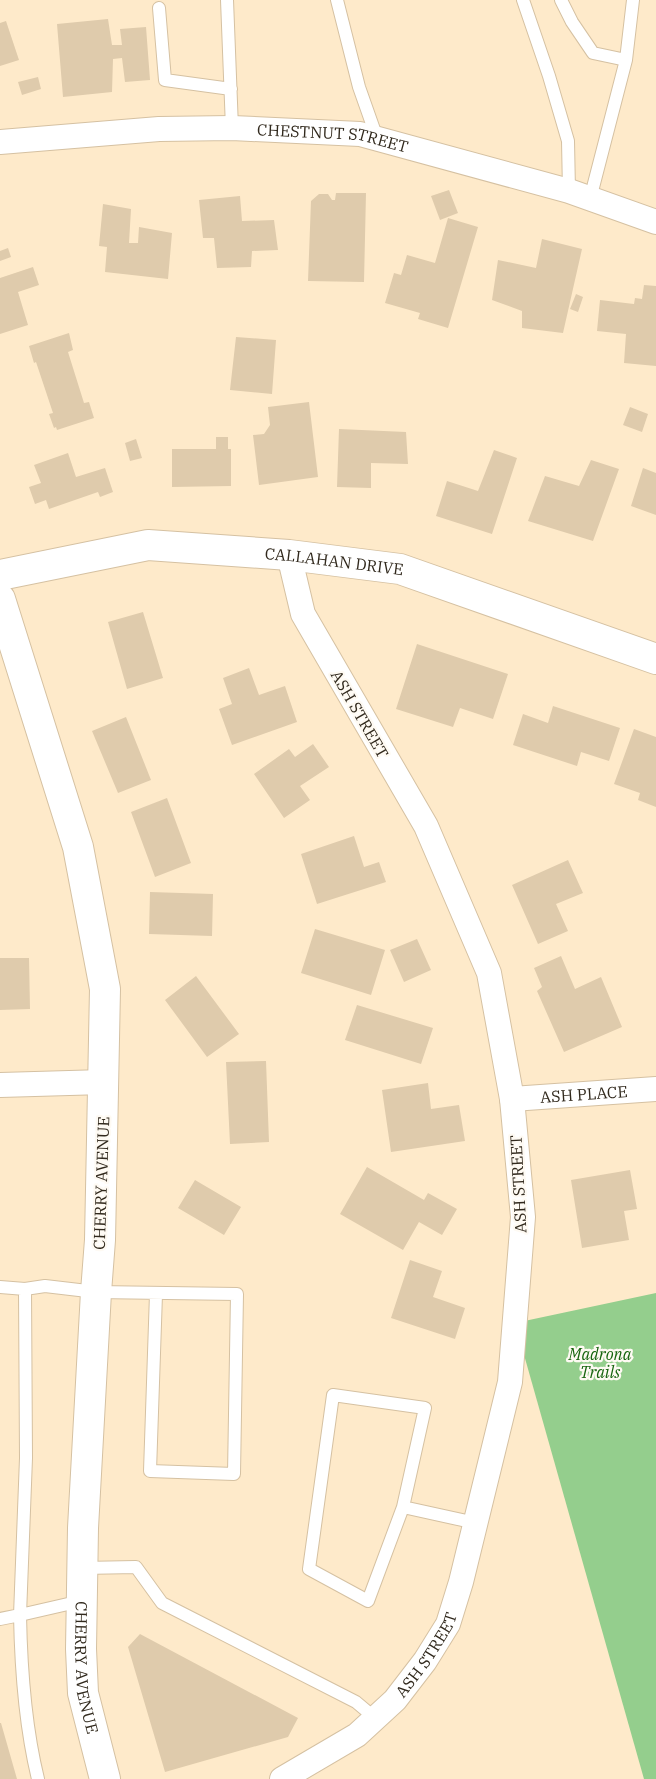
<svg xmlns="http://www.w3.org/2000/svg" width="656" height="1779" font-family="'IBM Plex Serif',serif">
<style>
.green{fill:#94ce8d}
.building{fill:#dfcbac}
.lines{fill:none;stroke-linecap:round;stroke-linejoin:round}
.service-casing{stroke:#d5c1a2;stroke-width:14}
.minor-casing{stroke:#d5c1a2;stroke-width:26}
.tertiary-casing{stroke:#d5c1a2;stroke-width:32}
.service{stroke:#fff;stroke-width:12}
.minor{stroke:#fff;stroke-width:24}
.tertiary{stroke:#fff;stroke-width:30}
.labels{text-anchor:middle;stroke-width:4.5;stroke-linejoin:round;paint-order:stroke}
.street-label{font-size:16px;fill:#31291d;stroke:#fefaf3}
.park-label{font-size:16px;font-style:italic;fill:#15640d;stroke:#fefaf3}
</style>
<rect width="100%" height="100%" fill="#feeaca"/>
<path class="green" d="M656,1293V1779H644L515,1323Z"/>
<path class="building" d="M108,19L112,45H122L120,29L146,27L150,80L125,82L122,58L113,59L112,92L63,97L57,24Z
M6,21L19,60L0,66V23Z
M38,77L41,89L22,95L18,82Z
M449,190L458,213L440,220L431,196Z
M336,193H366L364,282L308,281L311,201L319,194H328L332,200H335Z
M240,196L242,221L274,220L278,250L252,251L251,267L217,268L214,238H203L199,200Z
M103,204L131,209L129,243H138L139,227L172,233L168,279L105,272L107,247L99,246Z
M448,218L478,227L448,328L418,319L420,313L385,303L394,273L401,275L407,255L435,263Z
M542,239L582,249L563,333L522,328V311L492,300L498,260L536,268Z
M8,248L11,257L0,261V251Z
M33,267L39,285L18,292L28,325L0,334V278Z
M644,285L656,286V366L624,363L626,334L597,331L600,300L634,304L635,298L642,299Z
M576,294L583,297L578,312L570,309Z
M69,333L73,350L68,352L84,403L89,402L94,418L57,430L56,427L54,428L49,414L53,413L36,362L34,363L29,346Z
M236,337L276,340L272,394L230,390Z
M309,402L318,477L259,485L253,435L264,434L270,425L268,407Z
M630,407L648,414L642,432L623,425Z
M339,429L406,432L408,464L371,463V488L337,487Z
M216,437H228V449H231V486L172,487V449H216Z
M136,439L142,458L130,461L125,443Z
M494,450L517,458L492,534L436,516L447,481L478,491Z
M68,453L76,477L105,468L113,492L100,497L98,492L49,509L46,500L35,504L29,487L41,483L34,465Z
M591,460L619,469L593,541L528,521L545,476L579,486Z
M643,468L656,473V515L631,506Z
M143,612L163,678L127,689L108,622Z
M417,644L508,674L493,719L460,708L453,727L396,709Z
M249,668L259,695L285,686L297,722L232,745L219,709L232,704L223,678Z
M553,706L620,728L609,761L581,752L577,766L513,745L523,714L548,723Z
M126,717L151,780L118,793L92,731Z
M634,729L656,737V807L638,800L640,793L614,784Z
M313,744L329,767L300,786L310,800L284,818L254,774L289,749L295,757Z
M167,798L191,863L155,877L131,812Z
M354,836L364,867L379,862L386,882L317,904L301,854Z
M568,860L583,893L556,904L568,931L538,944L512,885Z
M150,892L213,894L212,936L149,934Z
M315,929L385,950L371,995L301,973Z
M417,939L431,970L404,982L390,950Z
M561,956L575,989L601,977L622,1027L564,1052L537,991L542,987L534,968Z
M0,958H29L30,1009L0,1010Z
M196,976L239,1034L207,1057L165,1000Z
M357,1005L433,1028L421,1064L345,1040Z
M266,1061L269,1142L230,1144L226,1062Z
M428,1083L431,1109L459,1105L465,1141L391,1152L382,1090Z
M367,1167L424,1200L428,1193L457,1209L442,1235L419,1222L403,1250L340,1214Z
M630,1170L637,1209L624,1211L629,1240L582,1248L571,1180Z
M195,1180L241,1207L224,1235L178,1208Z
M410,1260L442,1271L433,1297L465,1308L455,1339L391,1318Z
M140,1634L298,1718L288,1737L165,1772L128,1647Z
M0,1723H1L17,1779H0Z"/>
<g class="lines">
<g class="service-casing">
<path id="service" d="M227,0L232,128
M337,0L359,87L377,138
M523,0L549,76L568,141L569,191
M561,0L572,22L593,53L626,60
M159,8L165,80L231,89
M590,199L626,60L633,0
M0,1287L25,1289
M403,1507L425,1408L333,1395L309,1569L368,1601L403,1507L476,1523
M82,1568L136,1567L162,1603L356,1702L375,1718
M0,1619L20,1615L26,1458L25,1289L45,1286L96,1292L237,1294L234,1474L150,1471L156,1294
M38,1779C25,1726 21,1670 20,1615L81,1601"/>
</g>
<g class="minor-casing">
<g id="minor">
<path id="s1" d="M0,142L159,129L232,128L360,134L569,191L656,222"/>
<path d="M0,1085L104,1082"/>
<path id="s2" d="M512,1099L656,1089"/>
<path id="s3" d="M282,1779L357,1735L395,1700L425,1661L448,1624L461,1582L510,1382L523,1217L512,1099L489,973L426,826L303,614L289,555"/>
</g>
</g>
<g class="tertiary-casing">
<g id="tertiary">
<path id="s4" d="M0,575L148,545L289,555L400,569L656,659"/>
<path id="s5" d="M0,599L78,847L105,989L100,1240L96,1292L83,1528L81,1649L83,1693L105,1779"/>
</g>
</g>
<use href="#service" class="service"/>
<use href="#minor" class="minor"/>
<use href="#tertiary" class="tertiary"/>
</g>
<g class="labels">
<g class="street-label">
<text dy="6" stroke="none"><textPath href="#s1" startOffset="334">CHESTNUT STREET</textPath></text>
<text dy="6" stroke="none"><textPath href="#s4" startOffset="338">CALLAHAN DRIVE</textPath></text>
<text transform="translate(360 714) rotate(60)" y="6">ASH STREET</text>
<text dy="6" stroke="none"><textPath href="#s2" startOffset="72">ASH PLACE</textPath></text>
<text transform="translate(101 1183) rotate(-88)" y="6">CHERRY AVENUE</text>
<text transform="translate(518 1184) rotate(-93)" y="6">ASH STREET</text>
<text dy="6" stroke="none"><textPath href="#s3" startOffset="194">ASH STREET</textPath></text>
<text dy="6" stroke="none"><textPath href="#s5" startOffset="1084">CHERRY AVENUE</textPath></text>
</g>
<g class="park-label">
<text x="600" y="1360">Madrona<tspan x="600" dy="18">Trails</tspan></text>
</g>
</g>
</svg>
